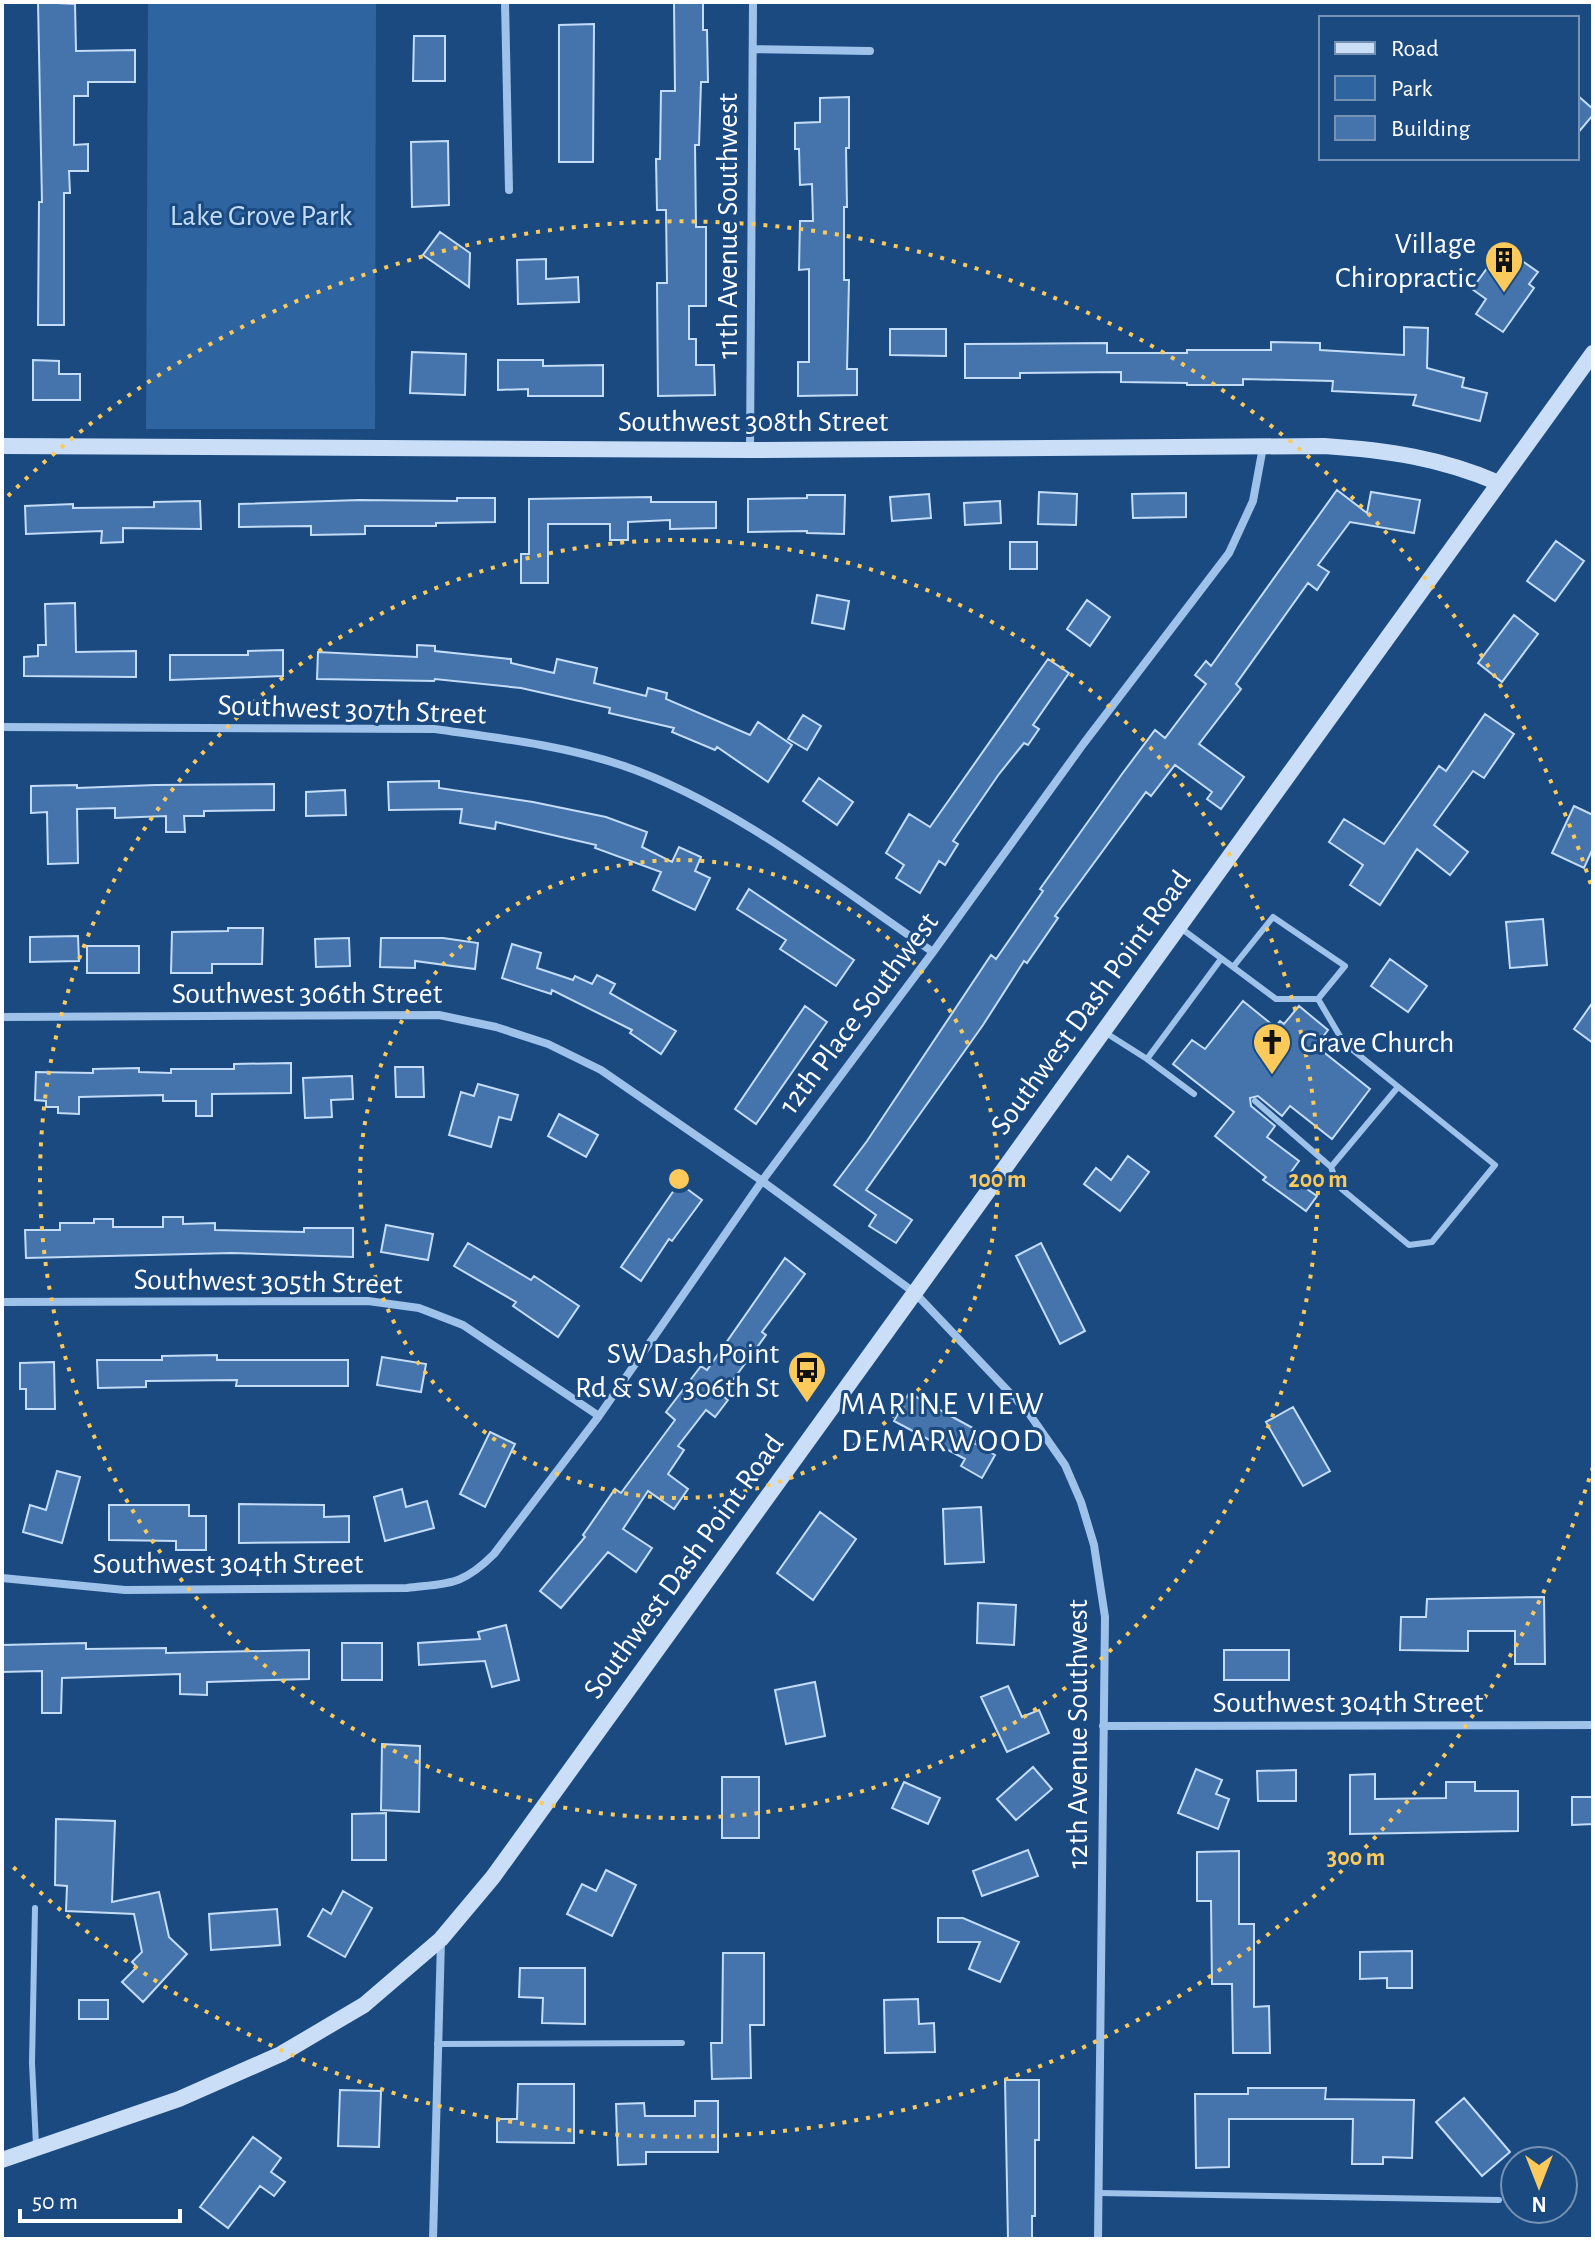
<svg xmlns="http://www.w3.org/2000/svg" width="1595" height="2241" font-family="'Alegreya Sans',sans-serif">
<style>
.green{fill:#2e649f}
.building{fill:#4474ab;stroke:#c3dcf7;stroke-width:2}
.lines{fill:none;stroke-linecap:round;stroke-linejoin:round}
.lane{stroke:#9ec2ea;stroke-width:6}
.street{stroke:#9ec2ea;stroke-width:8}
.secondary{stroke:#cadff7;stroke-width:16}
.ring{fill:none;stroke:#fcca5b;stroke-width:4;stroke-dasharray:4 8}
.labels{text-anchor:middle;stroke-width:6;stroke-linejoin:round;paint-order:stroke}
.park-label{font-size:30px;fill:#c3dcf7;stroke:#1b4a81}
.street-label{font-size:30px;fill:#fff;stroke:#1b4a81}
.poi-label{font-size:30px;fill:#fff;stroke:#1b4a81;text-anchor:end}
.neighbourhood-label{font-size:32px;letter-spacing:2px;fill:#fff;stroke:#1b4a81}
.centre{fill:#fcca5b;stroke:#1b4a81;stroke-width:4}
.ring-label{font-size:24px;text-anchor:middle;font-weight:bold;fill:#fcca5b;stroke:#1b4a81;stroke-width:6;stroke-linejoin:round;paint-order:stroke}
</style>
<rect width="100%" height="100%" fill="#1b4a81"/>
<path class="green" d="M148,2H376L375,429H146Z"/>
<path class="building" d="M38,2L75,4L76,51L135,50V82H88V96H74V145L88,144V171H69L70,193H64V325H38L39,202H42Z
M674,2H703V30H707L708,82H701L699,145H695L696,227H706V306H689V339H696V365H714L715,395L658,396L657,283H667L666,210H657L656,159H660L661,91H675Z
M594,24L593,162H559V25Z
M414,36H445V81H413Z
M1577,95L1593,109V115L1577,134Z
M849,97V148H846L847,207H844V280H849L847,369H857V395L798,396V362H809V269L799,270L800,221H813L812,184L800,185L799,149H795V123L820,122V98Z
M448,141L449,205L412,207L411,142Z
M440,232L470,253L469,287L423,255Z
M1518,258L1538,272L1529,284L1534,288L1503,332L1476,314L1486,299L1472,289L1493,260L1509,271Z
M546,259V279L578,277L579,302L518,304L517,260Z
M1404,327L1428,328L1427,368L1464,378L1462,387L1487,393L1480,421L1413,405L1416,395L1332,391L1333,381L1243,379V385H1187V383L1121,382V372L1020,373V378H965V344L1107,343V353H1187V350H1271V342L1320,343V350L1404,355Z
M890,329H946V356L890,355Z
M412,352L466,354L465,395L410,393Z
M33,360L59,361V374H80V400H33Z
M498,360H543V366L603,365V396H528V389L498,390Z
M1337,490L1367,513L1371,492L1420,500L1414,533L1350,522L1318,565L1329,572L1317,590L1308,583L1236,684L1241,689L1199,744L1244,777L1221,809L1207,799L1212,792L1175,765L1151,796L1146,792L1055,916L1058,918L1027,963L1024,961L983,1025L866,1190L912,1220L896,1243L869,1226L876,1215L834,1185L867,1141L991,955L996,959L1043,891L1040,889L1122,774L1155,730L1165,738L1206,684L1195,675L1206,661L1211,666Z
M1039,492L1077,494L1076,525L1038,524Z
M1186,493V517L1133,518L1132,494Z
M929,494L931,518L892,521L890,497Z
M807,495H845L844,534L807,533V531L748,532V499L807,498Z
M651,497V502H716V528L670,529V520L628,522V540H610V524H548V583H521V554H529V499Z
M457,498H495V522L436,523V526H365V534L311,535V526L239,527V504L359,500L457,501Z
M200,501L201,529L123,528V542L101,543L102,531L26,534L25,506L73,504V508L154,507V502Z
M1000,501L1001,523L965,525L964,503Z
M1556,541L1584,561L1555,601L1527,581Z
M1010,542H1037V569H1010Z
M817,595L849,601L844,629L812,623Z
M1087,600L1110,617L1090,646L1067,629Z
M75,603L76,652L136,651V677L24,676V657L38,656V645H46L45,604Z
M1514,615L1538,634L1502,682L1478,663Z
M417,645L435,646V651L511,659V663L554,673L557,659L597,668L594,683L646,696L648,688L667,693L666,699L750,735L758,722L792,745L768,782L717,747L715,750L672,732L674,728L609,713L610,708L521,688L435,679L434,681L317,679L318,652L417,657Z
M283,650V676L170,680V655H248V651Z
M1048,659L1069,673L1033,725L1039,729L1028,745L1024,743L999,774L953,841L958,844L945,865L939,861L920,893L896,878L904,865L886,853L909,814L930,827Z
M1485,714L1514,734L1484,778L1473,771L1434,825L1468,852L1450,875L1417,849L1380,905L1350,885L1363,865L1329,842L1344,819L1384,844L1439,766L1446,771Z
M803,715L821,726L807,750L788,739Z
M819,778L853,802L837,825L803,801Z
M439,781V788L533,802L606,817L647,832L642,847L672,862L679,847L701,857L695,871L710,878L695,910L653,890L661,872L595,848L596,845L496,822L495,829L460,823L462,809L389,810L388,782Z
M274,784V810L204,811V816H184L185,832H166V816L115,818V808L77,809L78,863L48,864L47,812L31,813V786L77,785V788L155,785Z
M345,790L346,815L306,816V792Z
M1574,806L1593,815V848L1584,868L1552,853Z
M749,889L854,960L836,986L780,949L786,940L737,909Z
M1543,919L1547,965L1510,968L1506,922Z
M228,928H263L262,964H212V973H171L172,932L228,931Z
M78,936L79,961L30,962V937Z
M349,938L350,966L316,967L315,939Z
M381,938H443L478,943L475,969L415,961V968L380,967Z
M512,944L541,953L537,968L573,980L575,976L592,984L597,975L615,984L610,993L676,1031L661,1054L630,1033L632,1030L552,990L551,994L502,978Z
M87,946H139V973H87Z
M1390,959L1427,986L1408,1012L1371,986Z
M1243,1001L1275,1027L1280,1021L1284,1024L1299,1006L1328,1030L1316,1046L1370,1089L1332,1139L1290,1106L1282,1116L1258,1096L1250,1098L1251,1106L1275,1126L1267,1137L1299,1161L1288,1176L1317,1196L1306,1211L1263,1180L1266,1177L1215,1136L1234,1112L1173,1064L1192,1040L1205,1049Z
M1593,1002V1043L1574,1029Z
M805,1006L827,1022L756,1124L735,1109Z
M291,1063V1093L212,1094V1116H196V1101H163V1095L79,1097V1114L58,1113V1107H46V1101L35,1100L36,1072L93,1073V1069L139,1068V1072L171,1073V1069H234V1064Z
M395,1067H423L424,1097H396Z
M352,1076L353,1099L331,1100L332,1117L305,1118L303,1078Z
M478,1084L518,1095L511,1120L499,1117L491,1147L449,1135L461,1092L474,1096Z
M559,1114L598,1135L586,1157L548,1136Z
M1128,1156L1149,1172L1120,1211L1084,1184L1096,1168L1111,1180Z
M679,1183L702,1200L672,1241L669,1239L641,1281L621,1267Z
M163,1217H183V1224L215,1223V1230L304,1232V1228H353V1257L232,1253L26,1258L25,1230H60V1223H94V1219H113V1227H163Z
M386,1225L433,1234L428,1260L381,1252Z
M468,1243L531,1280L534,1276L579,1306L558,1337L513,1306L516,1302L454,1266Z
M1041,1243L1085,1331L1060,1344L1016,1256Z
M785,1258L805,1274L762,1332L766,1335L722,1395L728,1400L715,1417L706,1410L678,1446L684,1450L668,1474L688,1489L674,1509L648,1491L623,1529L652,1548L636,1572L608,1552L561,1608L540,1591L585,1537L583,1535L615,1489L621,1493L675,1420L666,1412L701,1366L707,1370Z
M217,1355V1360H348V1386H236L237,1380L146,1381V1387L98,1388L97,1360H162V1356Z
M382,1357L426,1364L421,1392L377,1385Z
M54,1362L55,1409H26V1389H20V1363Z
M909,1393L980,1432L974,1443L995,1455L982,1478L961,1466L965,1459L894,1421Z
M1293,1407L1330,1471L1303,1486L1266,1422Z
M490,1432L515,1444L485,1507L460,1494Z
M57,1471L80,1477L62,1543L23,1532L30,1505L46,1510Z
M402,1489L406,1507L427,1501L434,1528L385,1541L374,1497Z
M239,1504L324,1505V1517L349,1516V1542L239,1543Z
M109,1505H189V1516H206V1550H176V1541L109,1540Z
M981,1507L984,1562L945,1564L943,1509Z
M820,1512L856,1539L813,1600L777,1573Z
M1544,1597L1545,1664H1515V1631H1468V1651L1400,1650L1401,1617H1426L1427,1599Z
M978,1603L1016,1605L1014,1645L977,1643Z
M506,1625L519,1680L492,1687L485,1661L419,1665L418,1643L480,1639L478,1632Z
M86,1643V1649L166,1648V1653L309,1650V1679L207,1682V1695L180,1694V1674L62,1678L61,1713H42V1671L2,1672V1645Z
M342,1643H382V1680H342Z
M1224,1650H1289V1680H1224Z
M815,1682L825,1736L786,1744L775,1690Z
M1008,1686L1022,1717L1039,1710L1049,1733L1007,1752L981,1697Z
M382,1744L420,1746L419,1812L381,1810Z
M1033,1767L1052,1789L1016,1820L997,1799Z
M1196,1769L1222,1780L1216,1794L1229,1799L1218,1829L1178,1813Z
M1296,1770V1801H1258L1257,1771Z
M1375,1774V1799L1446,1798V1782H1475V1791H1518V1831L1350,1834V1775Z
M722,1777H759V1838H722Z
M904,1782L940,1798L928,1824L892,1808Z
M1572,1797H1593V1824L1572,1825Z
M386,1813V1860H352V1814Z
M56,1819L115,1821L112,1902L159,1892L169,1937L187,1954L143,2002L122,1982L137,1967L132,1962L142,1952L134,1914L66,1911L67,1886L55,1885Z
M1028,1850L1038,1876L982,1896L973,1871Z
M1239,1851V1924H1254V2007L1269,2006L1270,2053H1233L1232,1984H1212L1211,1901H1197V1852Z
M606,1870L636,1885L612,1936L567,1914L582,1884L596,1891Z
M343,1891L372,1908L345,1957L308,1936L323,1909L331,1914Z
M277,1909L280,1945L211,1950L209,1914Z
M938,1918H963L1019,1942L1000,1982L969,1969L980,1942H938Z
M1412,1951V1988H1387V1978L1360,1979V1952Z
M723,1953H764V2025H750L751,2078L712,2079L711,2043H722Z
M520,1968H585V2024L542,2023L543,1998L519,1997Z
M918,1999L919,2024L934,2023L935,2052L885,2053L884,2000Z
M79,2000H108V2019H79Z
M1005,2080H1039V2140H1035V2216H1032V2239H1008Z
M518,2084H574V2143L497,2142V2119H517Z
M1248,2088H1326L1325,2099L1414,2100L1412,2158L1383,2157V2164H1352L1353,2119H1229V2167L1196,2168L1195,2094H1248Z
M340,2090L381,2091L379,2147L338,2146Z
M1464,2098L1510,2152L1482,2176L1436,2122Z
M695,2101H718V2152H646V2164L618,2165L616,2104L644,2103L645,2116H695Z
M253,2137L281,2158L271,2172L285,2182L274,2196L260,2186L228,2228L200,2207Z"/>
<g class="lines">
<path class="lane" d="M1182,929L1276,999H1318L1345,966L1273,917L1233,967
M1106,1033L1147,1059L1221,959
M1147,1059L1194,1094
M1255,1101L1331,1167L1338,1186L1409,1245L1432,1242L1495,1165L1344,1043L1318,999
M1331,1167L1398,1087
M35,1908L32,2063L36,2145
M437,2044L682,2043
M1098,2193L1499,2200"/>
<path class="street" d="M505,2L509,190
M753,49L870,51
M750,450L753,2
M2,727L435,729C497,738 561,745 621,765C731,802 838,887 933,952
M2,1017L439,1015L496,1027L548,1044L601,1070L762,1181L915,1293L1028,1412L1065,1465L1081,1502L1094,1545L1105,1617L1098,2239
M2,1302L368,1301L419,1308L463,1325L599,1416
M2,1578L125,1590L407,1588C449,1583 462,1586 494,1554L599,1416L762,1181L933,952L1084,743L1229,553L1253,501L1263,447
M1103,1726L1593,1725
M433,2239L441,1940"/>
<path class="secondary" d="M2,446L750,450L1324,446C1387,450 1441,458 1499,483
M2,2160L179,2099L281,2054L364,2005L441,1939L493,1877L1593,353"/>
</g>
<g class="ring">
<circle cx="679" cy="1179" r="319"/>
<circle cx="679" cy="1179" r="639"/>
<path d="M1593 1467A958 958 0 0 1 8 1862M8 496A958 958 0 0 1 1593 891"/>
</g>
<defs>
<g id="building-pin" transform="scale(2)"><path d="M0 17L-7.5 6A9.5 9.5 0 1 1 7.5 6Z" fill="#fcca5b" stroke="#1b4a81"/><path d="M-4-6H4V6H1V3H-1V6H-4ZM-2.5-4.3h1.7v1.8h-1.7ZM.8-4.3h1.7v1.8H.8ZM-2.5-1h1.7V.8h-1.7ZM.8-1h1.7V.8H.8Z" fill="#111"/></g>
<g id="church-pin" transform="scale(2)"><path d="M0 17L-7.5 6A9.5 9.5 0 1 1 7.5 6Z" fill="#fcca5b" stroke="#1b4a81"/><path d="M-1.2-6h2.4v3.5h3.3v2.4h-3.3V6h-2.4V-.1h-3.3v-2.4h3.3Z" fill="#111"/></g>
<g id="bus-pin" transform="scale(2)"><path d="M0 17L-7.5 6A9.5 9.5 0 1 1 7.5 6Z" fill="#fcca5b" stroke="#1b4a81"/><path d="M-5-6H5V4H4V6H2V4H-2V6H-4V4H-5ZM-3.5-4V0h7V-4ZM-3.5 1.2v1.5H-2V1.2ZM2 1.2v1.5H3.5V1.2Z" fill="#111"/></g>
</defs>
<g fill-rule="evenodd">
<use href="#building-pin" x="1504" y="260"/>
<use href="#church-pin" x="1272" y="1042"/>
<use href="#bus-pin" x="807" y="1370"/>
</g>
<g class="labels">
<g class="park-label">
<text x="261" y="225">Lake Grove Park</text>
</g>
<g class="street-label">
<text transform="translate(727 226) rotate(-90)" y="10">11th Avenue Southwest</text>
<text x="753" y="431">Southwest 308th Street</text>
<text transform="translate(352 709) rotate(2)" y="10">Southwest 307th Street</text>
<text x="307" y="1003">Southwest 306th Street</text>
<text transform="translate(1090 1002) rotate(-54)" y="10">Southwest Dash Point Road</text>
<text transform="translate(858 1013) rotate(-53)" y="10">12th Place Southwest</text>
<text transform="translate(268 1281) rotate(1)" y="10">Southwest 305th Street</text>
<text x="228" y="1573">Southwest 304th Street</text>
<text transform="translate(683 1566) rotate(-54)" y="10">Southwest Dash Point Road</text>
<text x="1348" y="1712">Southwest 304th Street</text>
<text transform="translate(1077 1734) rotate(-90)" y="10">12th Avenue Southwest</text>
</g>
<g class="poi-label">
<text x="1476" y="253">Village<tspan x="1476" dy="34">Chiropractic</tspan></text>
<text x="1300" y="1052" text-anchor="start">Grave Church</text>
<text x="779" y="1363">SW Dash Point<tspan x="779" dy="34">Rd &amp; SW 306th St</tspan></text>
</g>
<g class="neighbourhood-label">
<text x="943" y="1414">MARINE VIEW<tspan x="943" dy="37">DEMARWOOD</tspan></text>
</g>
</g>
<circle cx="679" cy="1179" r="12" class="centre"/>
<g class="ring-label">
<text x="998" y="1187">100 m</text>
<text x="1318" y="1187">200 m</text>
<text x="1356" y="1865">300 m</text>
</g>
<rect width="1595" height="2241" fill="none" stroke="#ffffff" stroke-width="8"/>
<rect x="1319" y="16" width="260" height="144" fill="#1b4a81" stroke="#7692b3" stroke-width="2"/>
<rect x="1335" y="42" width="40" height="12" fill="#cadff7" stroke="#7692b3" stroke-width="2"/>
<text x="1391" y="56" font-size="24" fill="#ffffff">Road</text>
<rect x="1335" y="76" width="40" height="24" fill="#2e649f" stroke="#7692b3" stroke-width="2"/>
<text x="1391" y="96" font-size="24" fill="#ffffff">Park</text>
<rect x="1335" y="116" width="40" height="24" fill="#4474ab" stroke="#7692b3" stroke-width="2"/>
<text x="1391" y="136" font-size="24" fill="#ffffff">Building</text>
<g transform="translate(1539 2185) rotate(180)"><circle r="38" fill="#1b4a81" stroke="#7692b3" stroke-width="2"/>
<path d="M0-6L14 30L0 20L-14 30Z" fill="#fcca5b"/>
<text y="-12" font-size="22" font-weight="bold" text-anchor="middle" fill="#ffffff">N</text>
</g>
<path d="M20 2209v12h160v-12" fill="none" stroke="#ffffff" stroke-width="4"/>
<text x="32" y="2209" font-size="24" fill="#ffffff" stroke="#1b4a81" stroke-width="6" paint-order="stroke">50 m</text>
</svg>
